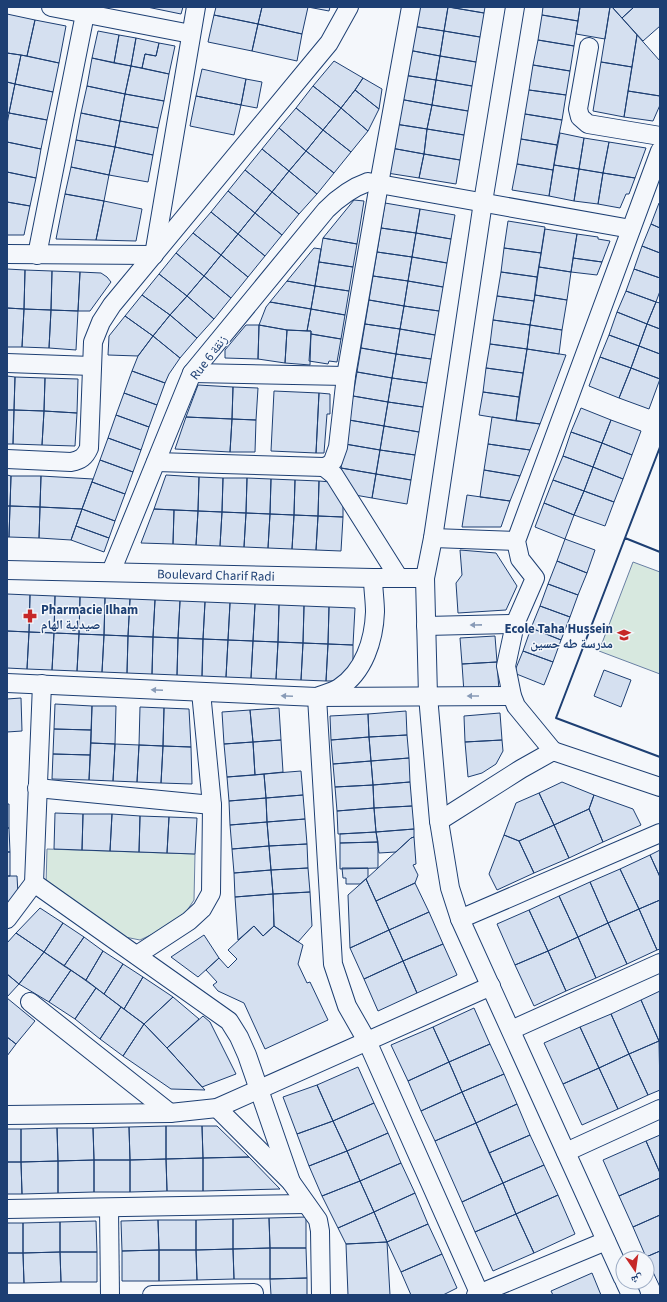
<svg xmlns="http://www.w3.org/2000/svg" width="667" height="1302" font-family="'Source Sans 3','Noto Naskh Arabic',sans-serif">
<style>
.green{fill:#d7e8df;stroke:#687fa3}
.building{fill:#d5e0f0;stroke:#1d3f73}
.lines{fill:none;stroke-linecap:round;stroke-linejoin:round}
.street-casing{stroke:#1d3f73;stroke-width:20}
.street{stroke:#f4f7fb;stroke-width:18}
.wall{stroke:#1d3f73;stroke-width:2}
.oneway{fill:#889bb7}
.labels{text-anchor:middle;stroke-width:3;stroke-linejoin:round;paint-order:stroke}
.street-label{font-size:13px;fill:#1d3f73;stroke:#f4f7fb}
.poi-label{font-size:13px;font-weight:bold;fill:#1d3f73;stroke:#f4f7fb;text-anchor:start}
</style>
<rect width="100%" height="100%" fill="#f4f7fb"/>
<path class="green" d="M633,562L660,572V674L599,651Z
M47,849L195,854L194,900L186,912L157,932L140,940L125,937L46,885Z"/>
<path class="building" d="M147,7H183L181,14Z
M216,7H262L258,24L214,15Z
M262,7H308L302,34L258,24Z
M308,7H330L329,11Z
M415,7H448L444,31L412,26Z
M448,7L484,13L480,37L444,31Z
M449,7H485L484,13Z
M543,7H580L578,21L542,15Z
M580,7H610L605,39L576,34Z
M610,7H612L637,35L632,67L601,62Z
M612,7H634L622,18Z
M634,7H660V26L643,41L622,18Z
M7,14L35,20L27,56L7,53Z
M214,15L258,24L252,51L208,42Z
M542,15L578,21L574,46L538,40Z
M35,20L66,26L59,63L27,56Z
M258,24L302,34L297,61L252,51Z
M412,26L444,31L440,56L408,50Z
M98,31L119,35L114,63L92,58Z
M444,31L480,37L476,62L440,56Z
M119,35L136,38L131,66L114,63Z
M637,35L660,61V96L628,91Z
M136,38L159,43L156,56L145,54L142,68L131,66Z
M538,40L574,46L570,71L533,65Z
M159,43L175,46L169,74L142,68L145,54L156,56Z
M408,50L440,56L436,80L403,75Z
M7,53L21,55L15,84L7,82Z
M21,55L59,63L53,92L15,84Z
M440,56L476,62L472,86L436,80Z
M92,58L131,66L125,94L87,86Z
M334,61L363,78L355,90L341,108L313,86Z
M601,62L632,67L624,117L593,111Z
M533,65L570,71L566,95L529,90Z
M131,66L169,74L164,101L125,94Z
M202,69L246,79L241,105L196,96Z
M403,75L436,80L432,105L399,99Z
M363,78L382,89L379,109L355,90Z
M246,79L262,82L257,108L241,105Z
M436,80L472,86L468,111L432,105Z
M7,82L15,84L9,113L7,112Z
M15,84L53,92L47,120L9,113Z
M87,86L125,94L120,121L81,113Z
M313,86L341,108L323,130L296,108Z
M355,90L379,109L368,131L341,108Z
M529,90L566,95L562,120L525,114Z
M628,91L660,96V105L653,121L624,117Z
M125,94L164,101L158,128L120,121Z
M196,96L241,105L234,135L190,126Z
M399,99L432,105L427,129L395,124Z
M432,105L468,111L464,135L427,129Z
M296,108L323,130L306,151L279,128Z
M341,108L368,131L351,152L323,130Z
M9,113L47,120L41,149L7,142V124Z
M81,113L120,121L115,147L76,140Z
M525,114L562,120L557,145L521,139Z
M120,121L158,128L153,155L115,147Z
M395,124L427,129L424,154L391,148Z
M279,128L306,151L289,171L262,149Z
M427,129L464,135L460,160L424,154Z
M323,130L351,152L334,173L306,151Z
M560,133L584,138L579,169L554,165Z
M584,138L609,142L603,173L579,169Z
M521,139L557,145L553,170L517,164Z
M76,140L115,147L109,175L71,167Z
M7,142L41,149L36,178L7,172Z
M609,142L646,148L635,178L603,173Z
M115,147L153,155L148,182L109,175Z
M391,148L424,154L419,178L387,173Z
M262,149L289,171L272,192L245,170Z
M306,151L334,173L317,194L289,171Z
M424,154L460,160L456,184L419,178Z
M517,164L553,170L549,196L512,190Z
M554,165L579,169L574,201L549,196Z
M71,167L109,175L104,201L65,194Z
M579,169L603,173L598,204L574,201Z
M245,170L272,192L255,213L228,191Z
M289,171L317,194L299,214L272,192Z
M7,172L36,178L30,206L7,202Z
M603,173L635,178L629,194H626L620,208L598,204Z
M228,191L255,213L238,234L211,212Z
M272,192L299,214L282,235L255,213Z
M65,194L104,201L96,240L56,239Z
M354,200L364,201L357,244L323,238Z
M104,201L142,209L136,241L96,240Z
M7,202L30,206L24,235H7Z
M385,203L420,209L416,233L381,228Z
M659,203H660V228L651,224Z
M420,209L455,215L451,239L416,233Z
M211,212L238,234L221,255L193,233Z
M255,213L282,235L265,256L238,234Z
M508,221L545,227L541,253L504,248Z
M651,224L660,228V253L642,246Z
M381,228L416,233L412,257L377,252Z
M545,229L577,234L571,272L539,267Z
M193,233L221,255L204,276L176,253Z
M416,233L451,239L447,263L412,257Z
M238,234L265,256L248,277L221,255Z
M577,234L598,237V239L610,241L602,262L573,258Z
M323,238L357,244L353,267L319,262Z
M642,246L660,253V278L634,269Z
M314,248L321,249L315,286L287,281Z
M504,248L541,253L537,277L501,272Z
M377,252L412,257L408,281L373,276Z
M176,253L204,276L187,296L159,274Z
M221,255L248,277L231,298L204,276Z
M412,257L447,263L443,287L408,281Z
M573,258L602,262L597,275L571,272Z
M319,262L353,267L349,291L315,286Z
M539,267L571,272L567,300L535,295Z
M7,269L25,270L24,309L7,308Z
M634,269L660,278V291L656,302L626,291Z
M25,270L52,271L51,310L24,309Z
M52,271L80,272L78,311L51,310Z
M80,272L101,273L107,277L111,282L90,311H78Z
M501,272L537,277L534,301L497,296Z
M159,274L187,296L170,315L142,295Z
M204,276L231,298L214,319L187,296Z
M373,276L408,281L404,306L369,300Z
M287,281L315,286L311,309L270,302Z
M408,281L443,287L439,311L404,306Z
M315,286L349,291L345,315L311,309Z
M626,291L656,302L647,324L617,312Z
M142,295L170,315L153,336L125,316Z
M535,295L567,300L562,330L530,325Z
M187,296L214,319L197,338L170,315Z
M497,296L534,301L530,325L493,320Z
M369,300L404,306L400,329L365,324Z
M270,302L311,309L307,331L287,330L259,325L266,307Z
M656,302L660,303V329L647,324Z
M404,306L439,311L435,335L400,329Z
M7,308L24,309L22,347H7Z
M24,309L51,310L49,348L22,347Z
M311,309L345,315L341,339L311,334V331H307Z
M51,310L78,311L76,350L49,348Z
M617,312L647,324L639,346L609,335Z
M170,315L197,338L180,358L153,336Z
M125,316L153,336L138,356L108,355L109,336Z
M493,320L530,325L527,349L490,344Z
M365,324L400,329L396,354L361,348Z
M647,324L660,329V354L639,346Z
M246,325H259L258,359L225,358V350Z
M259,325L287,330L285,363L258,359Z
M530,325L562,330L559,354L527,349Z
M400,329L435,335L431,359L396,354Z
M287,330L311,331L310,365L285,363Z
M311,334L341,339L337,362L329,361L328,364L309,361Z
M609,335L639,346L631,368L600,357Z
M153,336L180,358L169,374L165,383L132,371L138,356Z
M490,344L527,349L523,373L486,368Z
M639,346L660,354V379L631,368Z
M361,348L396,354L392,378L357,372Z
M527,349L566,355L540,424L516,421Z
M396,354L431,359L427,383L392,378Z
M600,357L631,368L619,398L589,386Z
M486,368L523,373L519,397L483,392Z
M631,368L660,379L649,409L619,398Z
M132,371L165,383L157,405L124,393Z
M357,372L392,378L388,402L353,396Z
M7,376L15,377L14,410H7Z
M15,377L45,378L44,411L14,410Z
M45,378L78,379L77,413L44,411Z
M392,378L427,383L423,407L388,402Z
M198,385L233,387L232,419L186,417Z
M233,387L258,388L256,420L232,419Z
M274,391L319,393L316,453L271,451Z
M483,392L519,397L516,421L479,415Z
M124,393L157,405L149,427L116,415Z
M319,393L330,394V414H327L324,453H316Z
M353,396L388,402L384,426L349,420Z
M388,402L423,407L419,432L384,426Z
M581,408L611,420L602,443L571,432Z
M7,410H14L13,444H7Z
M14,410L44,411L42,445L13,444Z
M44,411L77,413L75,446L42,445Z
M116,415L149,427L141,450L108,438Z
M186,417L232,419L230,452L175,449Z
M492,417L540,424L530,450L488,444Z
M232,419L256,420L255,452H230Z
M349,420L384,426L380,450L345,444Z
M611,420L641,431L632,455L602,443Z
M384,426L419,432L415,455L380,450Z
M571,432L602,443L593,467L563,456Z
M108,438L141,450L133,472L100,460Z
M602,443L632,455L623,479L593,467Z
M345,444L380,450L376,474L341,468Z
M488,444L530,450L520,476L484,470Z
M380,450L415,455L411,480L376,474Z
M563,456L593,467L584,491L553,480Z
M100,460L133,472L125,494L92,482Z
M593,467L623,479L614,502L584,491Z
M341,468L376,474L372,498L355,495L341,472Z
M484,470L520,476L510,501L480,497Z
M376,474L411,480L407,504L372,498Z
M7,475L11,476L10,506H7Z
M166,475L199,477L198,511L154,509Z
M11,476H41L40,507L10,506Z
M41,476L93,479L82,509L40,507Z
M199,477L223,478L222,512L198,511Z
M223,478H247L246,513L222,512Z
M247,478L271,479L270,514L246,513Z
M271,479L295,480L294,515L270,514Z
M295,480L319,481L318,516L294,515Z
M553,480L584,491L574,515L544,503Z
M319,481L331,482L343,502V517L318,516Z
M92,482L125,494L115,521L82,509Z
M584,491L614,502L605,526L574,515Z
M467,495L510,501L501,527H462Z
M544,503L574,515L565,539L535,527Z
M7,506H10L9,537H7Z
M10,506L40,507L39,538L9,537Z
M40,507L82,509L71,540L39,538Z
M82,509L115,521L109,538L76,526Z
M154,509L174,510L173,544L141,543Z
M174,510L198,511L196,545L173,544Z
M198,511L222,512L220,546L196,545Z
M222,512L246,513L244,547L220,546Z
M246,513L270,514L268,548L244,547Z
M270,514L294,515L292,549L268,548Z
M294,515L318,516L316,550L292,549Z
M318,516L343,517L341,551L316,550Z
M76,526L109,538L104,552L71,540Z
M565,539L595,550L587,573L557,561Z
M460,550L496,553L517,586L506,610L458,613L456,583L462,575Z
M557,561L587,573L578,595L548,584Z
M548,584L578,595L570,617L540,606Z
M7,594L30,595L29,632L7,631Z
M30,595L55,596L54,633L29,632Z
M55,596L80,597L79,634L54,633Z
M80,597L105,598L104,635L79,634Z
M105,598L130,599L128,636L104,635Z
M130,599L155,600L153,637L128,636Z
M155,600L180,601L178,638L153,637Z
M180,601L205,602L203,639L178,638Z
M205,602L230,603L228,640L203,639Z
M230,603L255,604L253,641L228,640Z
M255,604L279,605L278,642L253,641Z
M279,605L304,606L303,643L278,642Z
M304,606L329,607L328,644L303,643Z
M540,606L570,617L561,640L531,628Z
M329,607L355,608L353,645L328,644Z
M531,628L561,640L553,662L523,651Z
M7,631L29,632L27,669L7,668Z
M29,632L54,633L52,670L27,669Z
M54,633L79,634L77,671L52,670Z
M79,634L104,635L102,672L77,671Z
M104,635L128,636L127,673L102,672Z
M128,636L153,637L152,674L127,673Z
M495,636L497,662L462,664L460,638Z
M153,637L178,638L177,675L152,674Z
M178,638L203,639L202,676L177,675Z
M203,639L228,640L226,677L202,676Z
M228,640L253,641L251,678L226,677Z
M253,641L278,642L276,679L251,678Z
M278,642L303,643L301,680L276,679Z
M303,643L328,644L326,681L301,680Z
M328,644L353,645V664L340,681H326Z
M523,651L553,662L544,685L514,673Z
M497,662L499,691L464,693L462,664Z
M604,670L631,680L621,707L594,696Z
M21,698L22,731L7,732V699Z
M55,704L92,706L91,730L54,729Z
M92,706H116L115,744L91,743Z
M140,707L164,708L163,746L139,745Z
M164,708L189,709L191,747L163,746Z
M279,708L281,740L253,742L250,710Z
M250,710L253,742L224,744L222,712Z
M406,711L407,735L369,737L368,714Z
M500,713L502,740L465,742L464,716Z
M368,714L369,737L331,740L330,716Z
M54,729L91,730L90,755L53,754Z
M407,735L409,758L371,761L369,737Z
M369,737L371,761L333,764L331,740Z
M281,740L283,772L255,775L253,742Z
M502,740L503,751L496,764L482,773L468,777L465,742Z
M253,742L255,775L227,777L224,744Z
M91,743L115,744L113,781L89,780Z
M115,744L139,745L137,782L113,781Z
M139,745L163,746L161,783L137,782Z
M163,746L191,747L192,784L161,783Z
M53,754L90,755L89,780L52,779Z
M409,758L410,782L373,785L371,761Z
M371,761L373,785L335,787L333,764Z
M301,771L303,795L266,798L264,774Z
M264,774L266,798L229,801L227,777Z
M410,782L412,806L374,808L373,785Z
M562,782L594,795L589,809L554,825L539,793Z
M373,785L374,808L337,811L335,787Z
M539,793L554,825L519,841L504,835L516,803Z
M303,795L305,819L267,822L266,798Z
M594,795L633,809L641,825L603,842L589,809Z
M266,798L267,822L230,825L229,801Z
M7,804H9V828H7Z
M412,806L414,829L376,832L374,808Z
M374,808L376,832L338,834L337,811Z
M589,809L603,842L569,858L554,825Z
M55,813L83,814L82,850L54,849Z
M83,814H112L110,851L82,850Z
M112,814L140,816L139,852L110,851Z
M140,816L169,817L167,853L139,852Z
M169,817L197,818L195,854L167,853Z
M305,819L307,844L269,846L267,822Z
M267,822L269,846L232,849L230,825Z
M554,825L569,858L534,873L519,841Z
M7,828H9L10,852H7Z
M414,829V837L411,838L396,852L379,853L376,832Z
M376,832L378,842L340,843V834Z
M504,835L519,841L534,873L497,890L489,874Z
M414,837L416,864L413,865L418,875L415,883L376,901L366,879L411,838Z
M378,842V868L340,869V843Z
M307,844L308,868L271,870L269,846Z
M269,846L271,870L234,873L232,849Z
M660,850V877L650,855Z
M7,852H10V876H7Z
M650,855L660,877V900L639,909L620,869Z
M308,868L310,892L273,894L271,870Z
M342,868H368V877L360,884H346V878H343Z
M620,869L639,909L608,923L590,882Z
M271,870L273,894L235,897L234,873Z
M7,876H17L18,894L7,905Z
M366,879L389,930L350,948L348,895Z
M590,882L608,923L578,937L559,896Z
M415,883L429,912L389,930L376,901Z
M310,892L312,926L298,942L274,926L273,894Z
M273,894L274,926L263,936L254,926L238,940L235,897Z
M559,896L578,937L548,951L529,910Z
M660,900V949L657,950L639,909Z
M40,908L63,923L44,952L16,933Z
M639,909L657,950L627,964L608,923Z
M529,910L548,951L515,965L497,924Z
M429,912L443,944L403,961L389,930Z
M63,923L84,937L64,966L44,952Z
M608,923L627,964L596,978L578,937Z
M254,926L263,936L274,926L303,945L298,964L307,983L310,982L328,1020L265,1049L244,1003L218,991L213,985L217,982L206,970L219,958L228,968L237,959L228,950Z
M389,930L403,961L364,979L350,948Z
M16,933L44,952L19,984L7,974V943Z
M204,935L219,958L198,977L171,957Z
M84,937L103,951L86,980L64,966Z
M578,937L596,978L566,991L548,951Z
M443,944L457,975L417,993L403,961Z
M103,951L123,964L104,994L86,980Z
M548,951L566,991L534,1006L515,965Z
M44,952L71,970L49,1002L19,984Z
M403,961L417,993L378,1011L364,979Z
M123,964L143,977L124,1009L104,994Z
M71,970L96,988L75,1019L49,1002Z
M7,974L19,984L7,997Z
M143,977L173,997L144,1024L124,1009Z
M96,988L121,1007L100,1039L75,1019Z
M660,991V1041H659L641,1000Z
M173,997L199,1019L167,1048L144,1024Z
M7,998L35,1021L16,1044L7,1037Z
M641,1000L659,1041L629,1054L611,1014Z
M121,1007L144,1024L123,1056L100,1039Z
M474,1008L490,1044L449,1062L433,1027Z
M611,1014L629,1054L599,1068L580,1027Z
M203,1016L210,1022L236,1074L202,1087L167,1048Z
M144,1024L167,1048L205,1090L171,1089L123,1056Z
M433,1027L449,1062L408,1081L391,1045Z
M580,1027L599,1068L563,1084L544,1043Z
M7,1037L16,1044L7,1056Z
M659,1041L660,1090L648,1095L629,1054Z
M490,1044L504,1074L462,1092L449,1062Z
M629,1054L648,1095L618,1109L599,1068Z
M449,1062L462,1092L421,1111L408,1081Z
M358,1067L374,1103L333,1121L317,1085Z
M599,1068L618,1109L582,1125L563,1084Z
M504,1074L517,1104L476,1123L462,1092Z
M317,1085L333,1121L297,1134L283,1097Z
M462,1092L476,1123L435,1141L421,1111Z
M374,1103L388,1133L347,1151L333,1121Z
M517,1104L530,1135L489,1153L476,1123Z
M333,1121L347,1151L309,1166L297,1134Z
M476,1123L503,1183L462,1202L435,1141Z
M166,1126H202L203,1158L166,1159Z
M166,1126V1159L130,1160L129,1127Z
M202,1126H217L249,1157L203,1158Z
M129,1127L130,1160H94L93,1128Z
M57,1128H93L94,1160L58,1161Z
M57,1128L58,1161L21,1162V1129Z
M7,1129H21V1162H7Z
M388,1133L401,1163L360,1181L347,1151Z
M530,1135L544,1165L503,1183L489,1153Z
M660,1135V1173L646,1141Z
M646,1141L660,1173V1178L619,1196L603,1160Z
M347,1151L360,1181L322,1196L309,1166Z
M249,1157L280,1189L203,1191V1158Z
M203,1158V1191H167L166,1159Z
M166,1159L167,1191L130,1192V1160Z
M94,1160H130V1192H94Z
M94,1160V1192L58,1193V1161Z
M58,1161V1193L22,1194L21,1162Z
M7,1162H21L22,1194H7Z
M401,1163L415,1193L374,1212L360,1181Z
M544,1165L558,1195L516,1214L503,1183Z
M660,1178V1215L633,1227L619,1196Z
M360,1181L374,1212L338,1228L322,1196Z
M503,1183L516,1214L475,1232L462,1202Z
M415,1193L428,1224L387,1242L374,1212Z
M558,1195L575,1234L534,1253L516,1214Z
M374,1212L387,1242L346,1244L338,1228Z
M516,1214L534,1253L493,1271L475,1232Z
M660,1215V1251L646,1257L633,1227Z
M306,1217V1248H270L269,1218Z
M269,1218L270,1248L233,1249V1219Z
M233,1219V1249L196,1250V1220Z
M158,1220L159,1250L122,1251L121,1221Z
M158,1220H196V1250H159Z
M96,1221L97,1252H60V1222Z
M60,1222V1252L23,1253V1223Z
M7,1223H23V1253H7Z
M428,1224L442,1254L401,1272L387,1242Z
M387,1242L390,1295H348L346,1244Z
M270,1248V1279H234L233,1249Z
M270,1248H306L307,1278L270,1279Z
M233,1249L234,1279L197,1280L196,1250Z
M159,1250V1281H122V1251Z
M159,1250H196L197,1280L159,1281Z
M660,1251V1287L646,1257Z
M60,1252L61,1282L24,1283L23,1253Z
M60,1252H97V1282H61Z
M7,1253H23L24,1283H7Z
M442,1254L457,1288L443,1295H411L401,1272Z
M592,1273L601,1295H553L551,1291Z
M307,1278V1295H271L270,1279Z"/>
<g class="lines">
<g class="street-casing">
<g id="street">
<path d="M51,7L191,34"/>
<path d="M515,7L483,202L433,538L425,578L428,696L439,821L450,888L460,919L623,1278"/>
<path d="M589,47L578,109L580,117L588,124L660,136"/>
<path d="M7,254L154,255L196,7"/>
<path d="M37,255L85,14"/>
<path d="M7,363L92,366"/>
<path d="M192,373L346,376"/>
<path d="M7,459L71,462C81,460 85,457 89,448L93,342L101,322L112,305L329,43L349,7"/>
<path d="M156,462L324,467L329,465L333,461L338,447L346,376L379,184L411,7"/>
<path d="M324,467L334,475L399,578"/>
<path d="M433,538L516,541"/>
<path id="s1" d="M7,570L373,578H425"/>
<path d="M111,572L192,373L326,210C339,197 351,188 368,182L631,229"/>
<path d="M373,578C373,589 375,601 375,612C374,640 364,672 339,688C333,692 324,694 317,697L333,964L347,1006L367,1041L480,1295"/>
<path d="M426,626L515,624"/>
<path d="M7,683L317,697L512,696"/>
<path d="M553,751L516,706L512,696L506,666L515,624L535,578L520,559L516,541L660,151"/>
<path d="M37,788L212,805"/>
<path d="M439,821L521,769L553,751L660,787"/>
<path d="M34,883L229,1021L239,1037L247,1055L291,1182"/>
<path d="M7,919L34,883L42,684"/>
<path d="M460,919L660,833"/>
<path d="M137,955L189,921L202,909L211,893L212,805L201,692"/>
<path d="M30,1002L170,1113"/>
<path d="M511,1030L660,963"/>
<path d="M217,1108L291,1182L318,1220L320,1231L321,1295"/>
<path d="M7,1115L170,1113L217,1108L491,986"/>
<path d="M566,1152L660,1109"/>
<path d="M109,1208L110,1295"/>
<path d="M7,1209L306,1204"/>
<path d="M625,1282L631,1295"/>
<path d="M152,1295L254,1293"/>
<path d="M476,1295L606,1241"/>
</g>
</g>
<use href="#street" class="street"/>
<path class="wall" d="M626,539L625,538L660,447
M660,552L625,538L556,718L660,757"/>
</g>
<defs><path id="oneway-solid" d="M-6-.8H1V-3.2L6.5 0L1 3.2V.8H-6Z"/></defs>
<g class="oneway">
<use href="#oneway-solid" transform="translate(476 625) rotate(179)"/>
<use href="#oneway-solid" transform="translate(157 690) rotate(-177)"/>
<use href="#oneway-solid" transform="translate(287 696) rotate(-177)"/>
<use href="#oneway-solid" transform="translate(473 696) rotate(-180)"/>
</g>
<defs>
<g id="pharmacy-bare" transform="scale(1.08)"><path d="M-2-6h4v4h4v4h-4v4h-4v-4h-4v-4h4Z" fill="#c62828" stroke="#f4f7fb" stroke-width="2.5" paint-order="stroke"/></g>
<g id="school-bare" transform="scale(1.08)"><path d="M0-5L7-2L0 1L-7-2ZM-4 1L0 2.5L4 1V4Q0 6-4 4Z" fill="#c62828" stroke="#f4f7fb" stroke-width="2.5" paint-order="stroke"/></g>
</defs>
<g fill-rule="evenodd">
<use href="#pharmacy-bare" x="30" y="616"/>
<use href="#school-bare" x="624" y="635"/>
</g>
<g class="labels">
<g class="street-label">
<text transform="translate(208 357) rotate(-53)" y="5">Rue 6 زنقة</text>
<text dy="5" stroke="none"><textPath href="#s1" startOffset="209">Boulevard Charif Radi</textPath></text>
</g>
<g class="poi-label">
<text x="41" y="614">Pharmacie Ilham<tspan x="41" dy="15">صيدلية الهام</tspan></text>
<text x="613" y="633" text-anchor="end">Ecole Taha Hussein<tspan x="613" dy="15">مدرسة طه حسين</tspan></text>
</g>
</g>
<rect width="667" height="1302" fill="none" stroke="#1d3f73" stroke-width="16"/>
<g transform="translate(635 1270) rotate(167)"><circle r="19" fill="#f4f7fb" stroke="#9eadc5"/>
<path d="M0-3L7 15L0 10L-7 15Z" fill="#c62828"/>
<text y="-6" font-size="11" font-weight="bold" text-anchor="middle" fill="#1d3f73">ش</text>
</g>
</svg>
